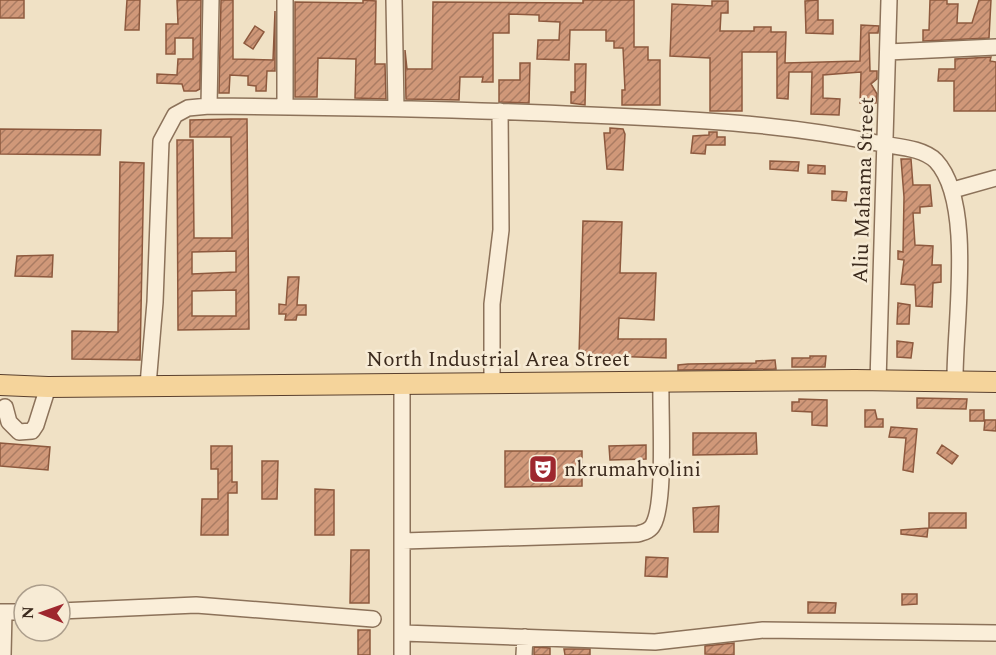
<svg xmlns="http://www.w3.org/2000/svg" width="996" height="655" font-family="Spectral,serif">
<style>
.building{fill:url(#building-hatch);stroke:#8d593e;stroke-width:1.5;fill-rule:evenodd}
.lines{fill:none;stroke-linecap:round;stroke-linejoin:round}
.minor-casing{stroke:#8c725a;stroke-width:18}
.major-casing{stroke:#5a402e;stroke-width:22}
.minor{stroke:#faeed9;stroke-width:15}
.major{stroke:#f5d49b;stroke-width:20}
.labels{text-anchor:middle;stroke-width:5;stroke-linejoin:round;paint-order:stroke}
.street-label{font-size:21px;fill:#3c2b1e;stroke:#f7ebd5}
.poi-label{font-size:21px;fill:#3c2b1e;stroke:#f7ebd5;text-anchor:start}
</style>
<defs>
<pattern id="building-hatch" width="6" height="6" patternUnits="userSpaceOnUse" patternTransform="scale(1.5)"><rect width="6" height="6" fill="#d09879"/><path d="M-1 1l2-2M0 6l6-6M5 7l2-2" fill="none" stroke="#aa7c63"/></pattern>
</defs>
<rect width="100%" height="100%" fill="#f0e1c5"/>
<path class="building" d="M0,0H24V18H0Z
M127,0H140L139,30H125Z
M177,0H201L200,89L196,91H184L182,84L157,83V74L177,75L178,59H193V38H175V54H166V24H178Z
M221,0H233V59L273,60L275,11V71H267L266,91H256V86L248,85V76L230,75L229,93H219Z
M363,0L376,1L375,64H385L386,99L355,98L356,59L318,58L317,97H295V2L363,3Z
M583,0H634V47H648V60H660V105H622V90H625L623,48H614V41H606V30H570L569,60L537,59L538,40H559L560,22L539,21V15L509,14V33H493V82H482L483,77H460L459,100L406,99L405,50L407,69H432L433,2L583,3Z
M818,0V20H833V34L806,33L805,1Z
M930,0H947V4H958L957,23H972L979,0H991L989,38L923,41V30H929Z
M712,1H728V13H721L720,31H754V27H771V32H786L785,63L860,61L861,25L879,26L878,33H869L870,71H877V79L871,84L877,94L876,103H860L861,72L823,75V98L840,99L839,115L811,114L812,72H789L788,99L777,98V52H742V111H710V58L670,56L672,4L712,6Z
M255,26L264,32L253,49L244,43Z
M991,57L990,61L996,62V111H954V81H938L939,69H955V59Z
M520,63H530L529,103L499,102V80H520Z
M575,64H586L585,105L571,103V92H575Z
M231,119H247L249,329L178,330L177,140H193L194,238H232L231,137H190V120ZM236,251V272L192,274V252ZM236,290V316H192V291Z
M610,128L623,129L625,134L623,170L607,169L604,133H610Z
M0,129L101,130L100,155L0,154Z
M709,132H717V137H725V145H706L705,154L691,153L693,136L709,135Z
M901,159H911L913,185H930L932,206L920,207V213H913L915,245L933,246L932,265H941V282L933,283L932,307L916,306L915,285L901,284L904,260L898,259V251L903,252L904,197Z
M770,161L799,162L798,171L770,169Z
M120,162L144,163L140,360L72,359V331L118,332Z
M808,165L825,166V174L808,173Z
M832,191L847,192L846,201L832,200Z
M583,221L622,222L620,273H656L654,320L619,318L618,339H666V358L579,355Z
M53,255L52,277L15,276L17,256Z
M288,277H299L297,305H306V315H297L296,320H285L286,314H279V304L286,305Z
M898,303L910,305L909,324H897Z
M897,341L913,343L911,358L897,357Z
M810,356H826L825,367H792V358H810Z
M775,360L776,369L678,370V365L688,364L756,363V361Z
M917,398L967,399L966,409L917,408Z
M799,399L827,400V426L812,425V412L792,411V402H799Z
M865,410H875L877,419H883V427H865Z
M970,410H984V421H970Z
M985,420H996V431L984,430Z
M891,427L917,429L913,472L903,470L906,438L889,437Z
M693,433H756L757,454L693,455Z
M0,443L50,447L48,470L0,466Z
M646,445V459L610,460L609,446Z
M942,445L958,456L952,464L937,453Z
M211,446H232V482H237V493H228V535H201L202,499H218V469H211Z
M505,451H582V486L505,487Z
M262,461H278L277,499H262Z
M315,489L334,490V535H315Z
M719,506L718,532H694L693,508Z
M929,513H966V528H929Z
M928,528L927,537L901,534V530Z
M351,550H369V603H350Z
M646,557L668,558L667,577L645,576Z
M902,594H917V604L902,605Z
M808,602L836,603L835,613H808Z
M358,630H370V655H358Z
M734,643V655L705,654V646Z
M534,647L550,648V655H534Z
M564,649H590V655H565Z"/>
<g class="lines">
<g class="minor-casing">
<path id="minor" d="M285,0V106
M394,0L396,108
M888,52L996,47
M209,106L211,0
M953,190L996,178
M878,382L889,0
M402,383V655
M492,383V304L501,230L500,111
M148,385L155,302L161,141L175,115L188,108L209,106C336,107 463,109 590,115C686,119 782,123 877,143C895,147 922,147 936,161C975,203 954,326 955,382
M5,407L9,422L19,432L32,431L36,425L48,387
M403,541L638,534C644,532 650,531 653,525C666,503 660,412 661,382
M60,611L196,605L373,619
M0,612H24
M403,633L655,642L763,630L996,633
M3,655L4,612
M524,655L525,637"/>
</g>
<g class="major-casing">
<path id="major" d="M0,385L48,387L855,380L996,382"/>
</g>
<use href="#minor" class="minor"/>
<use href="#major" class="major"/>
</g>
<defs>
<g id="theatre-square" transform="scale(1.5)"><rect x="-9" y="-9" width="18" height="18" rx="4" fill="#9e272e" stroke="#f7ebd5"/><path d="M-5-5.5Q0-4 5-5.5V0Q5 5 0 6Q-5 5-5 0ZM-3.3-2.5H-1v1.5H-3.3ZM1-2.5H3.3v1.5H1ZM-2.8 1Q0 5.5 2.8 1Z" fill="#fff"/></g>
</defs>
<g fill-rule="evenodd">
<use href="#theatre-square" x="543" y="469"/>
</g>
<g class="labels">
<g class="street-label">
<text transform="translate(863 190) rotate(-88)" y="7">Aliu Mahama Street</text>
<text x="498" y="366">North Industrial Area Street</text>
</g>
<g class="poi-label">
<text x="564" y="476">nkrumahvolini</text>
</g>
</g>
<g transform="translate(42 613) rotate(271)"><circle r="28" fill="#f7ebd5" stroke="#ac9e8c" stroke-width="1.5"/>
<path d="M0-4.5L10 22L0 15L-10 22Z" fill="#9e272e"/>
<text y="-9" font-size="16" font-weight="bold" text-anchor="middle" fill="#3c2b1e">N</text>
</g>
</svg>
